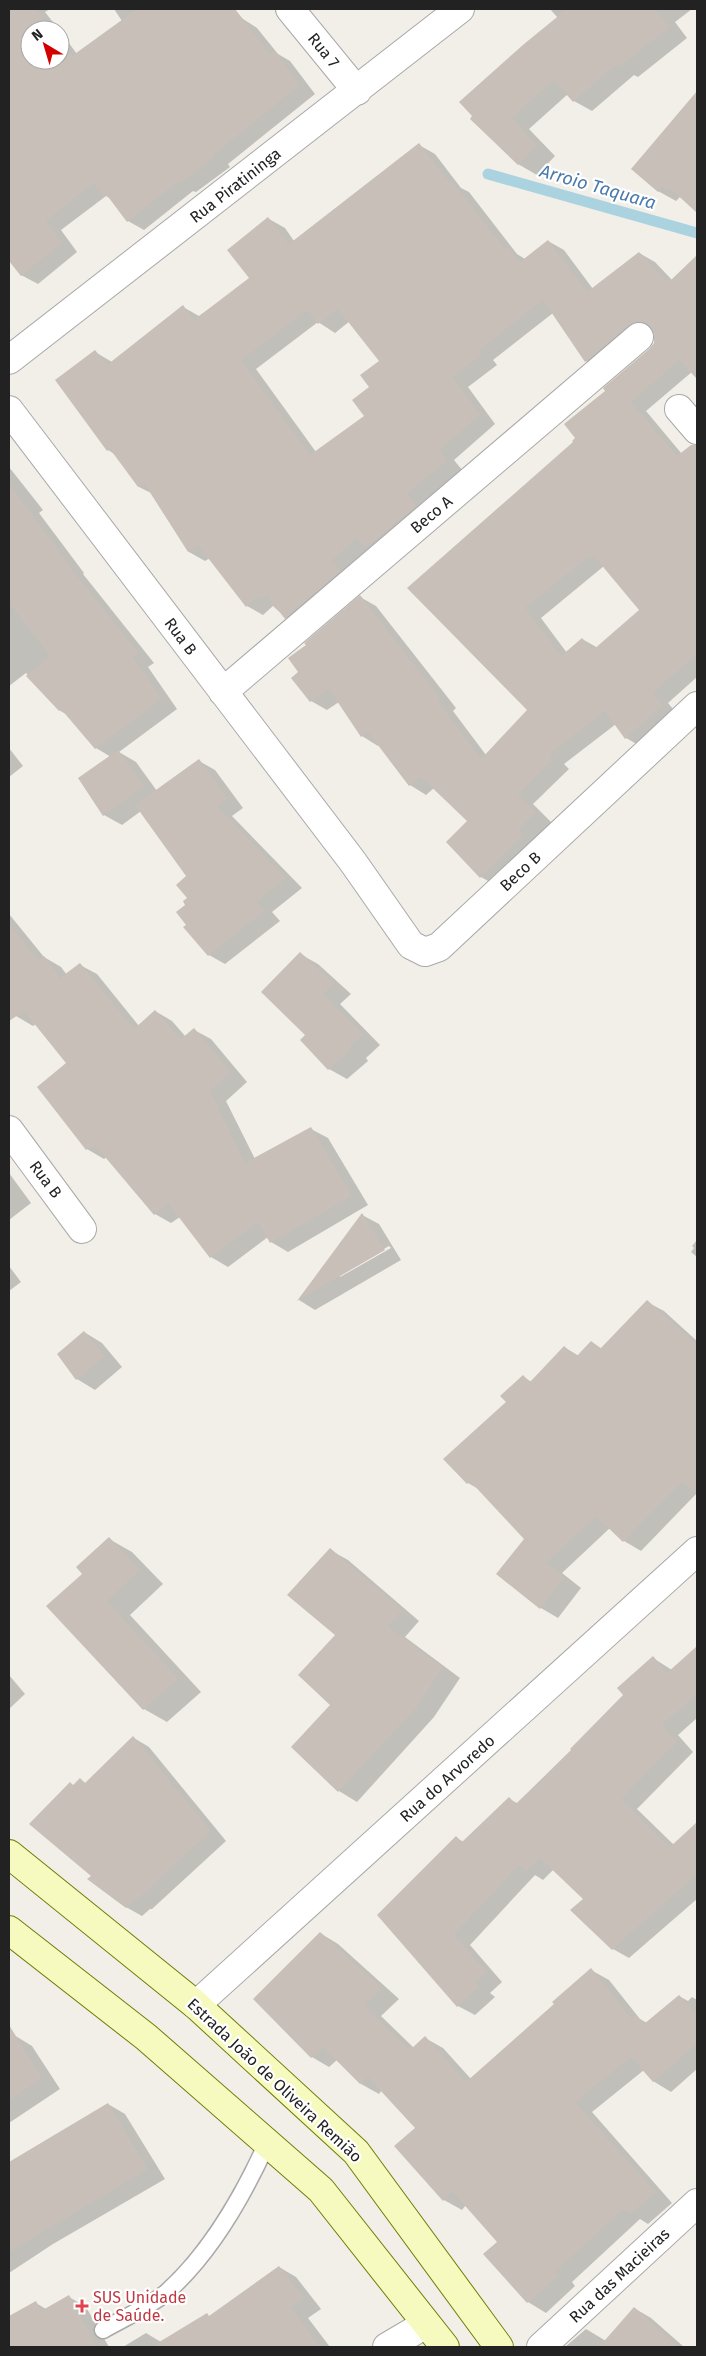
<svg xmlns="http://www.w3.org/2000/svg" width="706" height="2356" font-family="'Fira Sans',sans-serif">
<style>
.shadow{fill:#0003;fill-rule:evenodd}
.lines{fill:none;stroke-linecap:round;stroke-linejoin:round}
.stream{stroke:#aad3df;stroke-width:11}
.building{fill:#c7bfb8;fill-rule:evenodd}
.lane-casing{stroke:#a9a9a9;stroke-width:19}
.street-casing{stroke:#a9a9a9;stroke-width:30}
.secondary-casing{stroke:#707d05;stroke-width:30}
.lane{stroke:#fff;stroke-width:16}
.street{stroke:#fff;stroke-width:28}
.secondary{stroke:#f7fabf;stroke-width:28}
.health-dot{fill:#e0444e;stroke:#fff;stroke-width:2}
.labels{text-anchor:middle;stroke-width:4.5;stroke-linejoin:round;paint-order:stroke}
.street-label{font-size:16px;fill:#222;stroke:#fff}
.health-label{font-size:16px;fill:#be3a42;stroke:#fff;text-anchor:start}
.water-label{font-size:18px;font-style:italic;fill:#4a7aab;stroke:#fff}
</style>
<rect width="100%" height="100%" fill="#f2efe9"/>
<path class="shadow" d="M9,9H50L45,12L59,30H30V60H60V31L77,54L122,21L114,9H232L243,19L257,28L278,54L290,61L315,94L228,164L230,167L196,192L193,191L144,230L128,221L111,199L106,196L61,230L77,252L38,284L21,275L9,259Z
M550,9H692L675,22L687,38L638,77L634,75L592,111L574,101L568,94L529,129L555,156L537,175L518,164L472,118L558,18Z
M697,93V211L680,197L676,201L658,191L632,169Z
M419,145L435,154L461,188L469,192L517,254L525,259L548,241L564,250L593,289L639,253L655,262L672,280L697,258V373L693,371L646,411L697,472V677L668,703L678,715L642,747L626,738L616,724L564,764L569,769L533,804L552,823L534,840L497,886L481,877L469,821L434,788L426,795L410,785L379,745L378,746L362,736L339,702L327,710L311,701L299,673L308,645L360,597L376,606L456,708L453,711L486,755L529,710L409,588L575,442L607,392L650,349L655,343L656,334L652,330L646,334L602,371L586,361L553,313L493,360L497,365L468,387L495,424L454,460L463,471L423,502L432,515L302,627L286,618L273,606L263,615L247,606L210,558L205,561L189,552L153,494L139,487L116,455L108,450L95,352L112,362L183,307L199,316L251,279L269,219L285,228L294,241ZM350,321L381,361L370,387L366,416L316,452L256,369L318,322L335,333ZM604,566L640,610L598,648L582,639L567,653L541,618Z
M9,467L43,510L39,513L84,573L83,574L154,663L148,667L177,709L119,752L136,762L157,791L199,761L215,770L243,808L232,816L302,888L272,912L280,921L225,964L209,955L188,925L187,876L141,811L122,825L104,815L111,757L96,748L69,716L59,710L26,673L9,686Z
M9,748L23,766L9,777Z
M9,914L44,957L61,967L67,975L80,965L97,974L139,1026L155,1011L172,1021L186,1037L194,1030L211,1039L247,1082L226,1101L255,1159L311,1129L328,1138L368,1205L288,1252L271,1242L268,1237L228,1267L211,1257L180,1217L171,1223L155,1214L107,1157L104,1159L87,1149L67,1064L36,1024L33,1026L16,1016L9,1006Z
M300,954L318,964L351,994L340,1004L380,1045L366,1058L368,1061L347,1079L329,1069L307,1035Z
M9,1173L31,1203L9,1220Z
M362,1215L379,1224L401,1260L315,1310L299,1300ZM389,1246L391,1248L340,1277V1274Z
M697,1240V1257L691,1252L694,1248L692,1246Z
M9,1266L21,1282L9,1291Z
M647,1302L664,1311L697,1341V1493L641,1551L624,1541L610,1528L562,1573L581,1588L558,1618L541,1608L497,1574L526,1539L480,1490L468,1483L445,1459L508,1402L523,1377L532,1382L564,1347L579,1356L592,1342L602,1349Z
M84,1332L102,1343L122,1367L95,1390L77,1379L58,1354Z
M109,1539L132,1552L163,1584L130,1615L201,1692L167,1722L144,1709L84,1574Z
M330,1550L348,1560L419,1621L405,1637L460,1678L434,1717L357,1802L339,1791L293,1747L332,1705L337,1635Z
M697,1648V1718L678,1735L693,1752L637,1809L674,1845L697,1823V1899L629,1958L613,1949L585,1899L554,1869L543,1880L535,1875L470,1945L502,1982L490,1993L495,1997L475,2015L458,2006L379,1915L456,1838L464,1842L509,1799L517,1803L573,1750L625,1695L653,1658L672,1670Z
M9,1675L25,1694L9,1709Z
M134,1738L149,1747L226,1841L152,1909H150L142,1916L126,1907L92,1876L70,1783L74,1786L80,1780L87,1784Z
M320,1933L338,1944L399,1999L381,2016L414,2048L425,2038L443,2048L471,2079L556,2004L591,1970L609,1980L640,2019L647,2023L679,1996L688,2001L692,1997L697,2000V2069L671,2092L653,2081L644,2070L592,2112L672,2203L648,2224L640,2219L572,2282L575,2286L546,2313L528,2302L484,2254L498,2242L466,2205L462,2210L444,2200L396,2146L417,2128L382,2090L379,2094L361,2084L337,2060L329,2067L312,2057Z
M14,2035L32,2046L60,2089L9,2123V2039Z
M108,2104L125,2114L165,2179L53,2244L9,2273V2163Z
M279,2267L296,2277L321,2309L308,2318L330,2347H123L146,2333L161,2342L207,2315L210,2317Z
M69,2297L86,2307L109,2347H9V2317L36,2303L46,2309Z
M634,2308L651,2318L684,2347H565L586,2329L606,2341Z"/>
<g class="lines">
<path class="stream" d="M488,174L697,233"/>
</g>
<path class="building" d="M9,9H35L51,30H30V60H60V41L72,56L137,9H235L270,54L274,50L300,85L213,155L214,158L179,184L177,182L127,222L106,194L103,196L94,183L46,221L62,243L21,276L9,261Z
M567,9H655L670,27L619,67L616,64L573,102L554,80L512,118L537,145L518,165L470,119L472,116L459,102L524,44Z
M697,91V213L670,188L668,191L663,186L658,192L631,169Z
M419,143L450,183L452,181L505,249L508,247L520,262L548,240L587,292L639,252L666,280L669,278L671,280L697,255V379L679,360L631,402L677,456L691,445H697V654L653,693L663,705L625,739L605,711L549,755L554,759L518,794L536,813L518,830L523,835L480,878L446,842L467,821L421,777L409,786L368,732L361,737L329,689L310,702L291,678L298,672L288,658L306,645L304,643L360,595L441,699L438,701L481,759L527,710L407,588L573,442L572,441L575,438L564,424L605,391L603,388L649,349L654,343V335L651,327L645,322H637L629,325L585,362L543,300L478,351L481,355L453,377L480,415L439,450L447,461L407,493L417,506L366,547L357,538L332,560L341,571L285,619L267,595L261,600L258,596L246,607L198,545L188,552L144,483L138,487L110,449L107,451L55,380L95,350L107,365L183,305L194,320L249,278L227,250L268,217L289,244ZM338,309L379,361L360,375L369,387L352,400L364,416L310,455L241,360L307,310L318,324ZM589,556L591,558L594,556L639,610L593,650L582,638L561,656L525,608Z
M9,484L69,564L68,565L139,653L133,657L162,699L95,749L61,709L59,711L26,676L50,656L9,603Z
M118,750L145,786L103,816L78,778Z
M199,759L228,798L217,806L286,878L256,902L265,911L208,956L183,927L186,925L176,912L185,905L183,901L187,898L176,885L186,876L135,805Z
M9,923L38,960L44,956L60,978L80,963L134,1029L155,1010L181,1039L194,1028L231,1072L210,1091L245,1163L311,1127L352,1196L270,1243L258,1222L210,1258L168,1203L154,1215L95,1145L86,1150L37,1087L66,1063L24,1011L9,1021Z
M300,952L334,983L323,994L363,1034L349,1048L351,1050L328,1070L300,1040L305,1035L261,992Z
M362,1213L385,1250L297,1301Z
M647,1300L697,1345V1495L682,1482L623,1542L596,1516L546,1563L565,1577L540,1609L496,1574L524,1539L470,1481L467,1484L443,1459L506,1402L500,1396L523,1375L530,1382L564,1346L576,1357L591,1341L600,1349Z
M84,1331L105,1356L76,1380L57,1354Z
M109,1537L140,1570L107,1601L178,1678L143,1710L46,1606L82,1574L76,1567Z
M330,1548L403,1610L388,1627L443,1667L417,1707L338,1792L291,1747L330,1705L298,1675L335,1635L287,1595Z
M697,1646V1695L662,1725L677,1742L621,1799L670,1847L697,1822V1874L612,1950L570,1910L583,1899L540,1858L526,1871L519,1865L454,1935L487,1972L475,1983L479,1987L457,2007L377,1915L456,1836L462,1842L509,1797L516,1804L571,1750L570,1749L623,1695L617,1688L653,1656L667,1673Z
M133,1736L211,1831L136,1901L134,1900L126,1908L87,1879L91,1876L29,1824L70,1782L73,1785L80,1778L85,1783Z
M320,1932L383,1989L364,2005L410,2050L425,2036L466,2082L554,2004L552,2002L591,1968L632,2019L636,2015L644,2024L679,1995L697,2014V2044L653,2082L631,2057L575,2102L656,2192L630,2214L623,2209L555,2272L559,2276L527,2303L483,2254L497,2242L452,2191L443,2201L394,2146L415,2128L368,2077L360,2084L323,2047L311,2058L253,1999Z
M9,2025L42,2078L9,2101Z
M108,2103L148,2169L9,2252V2162Z
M279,2266L304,2298L291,2307L320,2347H151L207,2313L209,2316Z
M69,2295L97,2347H9V2316L36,2301L41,2311Z
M634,2307L679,2347H599Z"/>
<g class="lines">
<g class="lane-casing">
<path id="lane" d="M103,2330C122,2319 153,2305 168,2291C210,2253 244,2194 267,2143"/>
</g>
<g class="street-casing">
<path id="street" d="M290,9L357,91
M9,360L460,9
M679,409L697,430
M9,410L353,862L411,945L425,952L439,947L697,706
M223,692L639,337
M9,1130L82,1229
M196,2005L697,1551
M387,2347L426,2324
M541,2347L697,2203"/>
</g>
<g class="secondary-casing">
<path id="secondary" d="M9,1854L196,2005L356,2152L499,2347
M9,1930L146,2037L321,2190L445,2347"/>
</g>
<use href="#lane" class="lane"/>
<use href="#street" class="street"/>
<use href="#secondary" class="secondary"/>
</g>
<path class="health-dot" d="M79.5 2298.5h5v5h5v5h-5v5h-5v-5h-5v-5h5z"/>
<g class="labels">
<g class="street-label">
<text transform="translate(324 50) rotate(51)" y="6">Rua 7</text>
<text transform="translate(235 185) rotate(-38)" y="6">Rua Piratininga</text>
<text transform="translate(431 514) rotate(-40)" y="6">Beco A</text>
<text transform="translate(181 636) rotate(53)" y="6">Rua B</text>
<text transform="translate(520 871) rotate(-43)" y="6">Beco B</text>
<text transform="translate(46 1179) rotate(53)" y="6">Rua B</text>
<text transform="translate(447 1778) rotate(-42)" y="6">Rua do Arvoredo</text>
<text transform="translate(275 2080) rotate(43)" y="6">Estrada João de Oliveira Remião</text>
<text transform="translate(619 2275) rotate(-43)" y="6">Rua das Macieiras</text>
</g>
<g class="health-label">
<text x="93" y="2303">SUS Unidade<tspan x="93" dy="18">de Saúde.</tspan></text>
</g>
<g class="water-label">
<text transform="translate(598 187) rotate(16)" y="6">Arroio Taquara</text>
</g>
</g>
<rect width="706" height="2356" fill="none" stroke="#222222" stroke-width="20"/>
<g transform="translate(45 45) rotate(322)"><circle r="24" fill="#ffffff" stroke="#a7a7a7"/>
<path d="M0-4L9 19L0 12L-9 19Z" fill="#d40000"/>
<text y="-8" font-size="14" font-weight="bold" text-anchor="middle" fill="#222222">N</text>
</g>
</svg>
